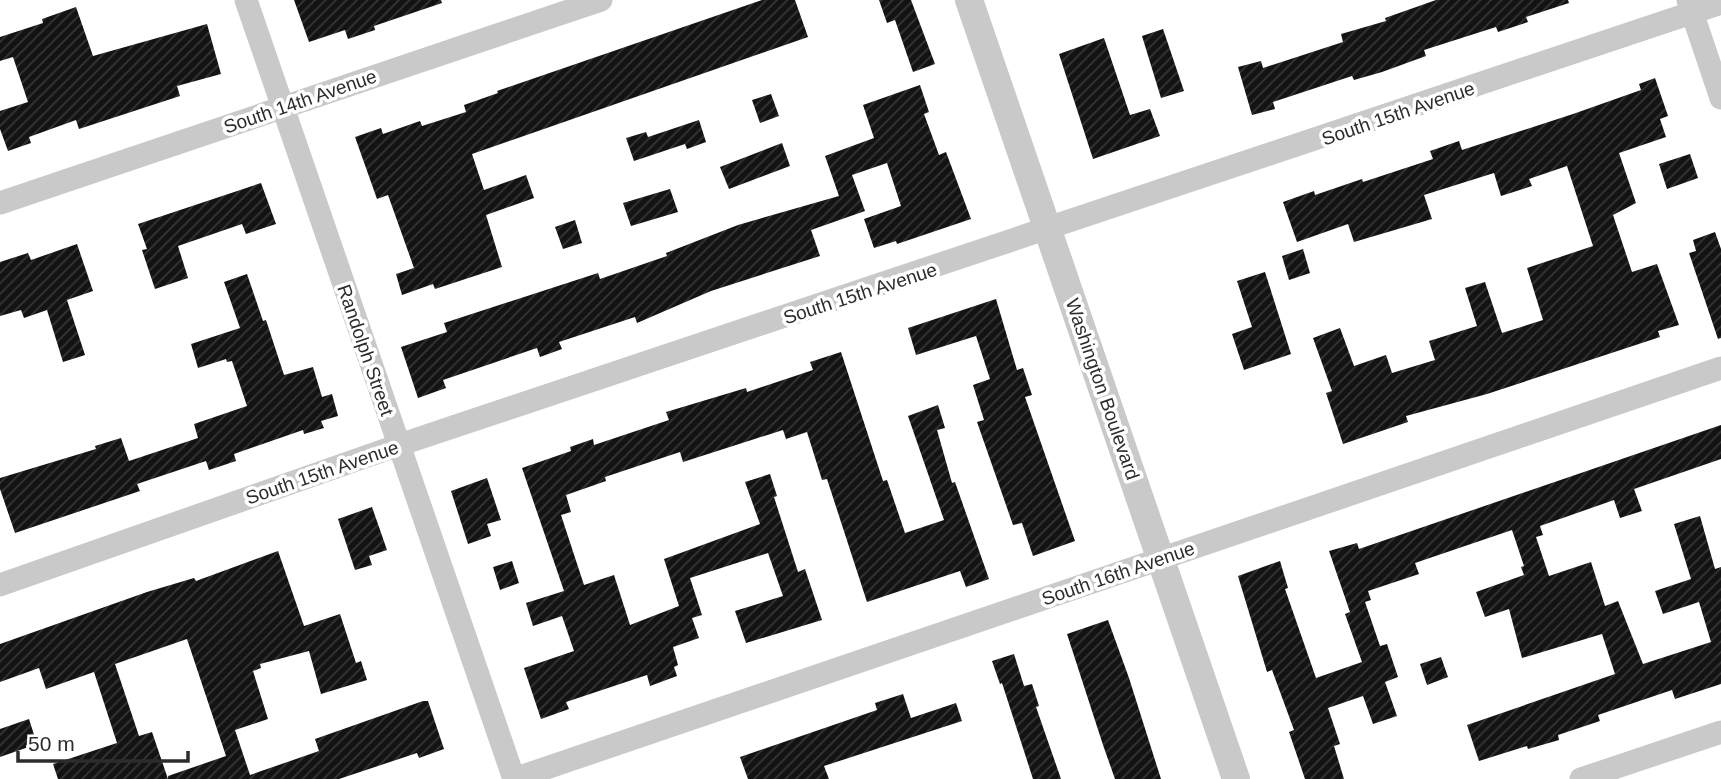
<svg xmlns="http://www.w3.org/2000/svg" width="1721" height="779" font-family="Arial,sans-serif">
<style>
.building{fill:url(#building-hatch)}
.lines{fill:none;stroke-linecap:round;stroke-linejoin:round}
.minor{stroke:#c9c9c9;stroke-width:23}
.tertiary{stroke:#c9c9c9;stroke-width:28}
.labels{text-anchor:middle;stroke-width:7;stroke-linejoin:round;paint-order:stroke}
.street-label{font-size:19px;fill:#2c2c2c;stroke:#fff}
</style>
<defs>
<pattern id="building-hatch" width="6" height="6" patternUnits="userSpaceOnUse" patternTransform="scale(1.75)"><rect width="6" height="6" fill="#131313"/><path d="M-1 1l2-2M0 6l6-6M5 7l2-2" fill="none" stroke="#363636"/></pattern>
</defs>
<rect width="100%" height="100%" fill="#fff"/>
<path class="building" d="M294,0H441L442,3L374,26L375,30L348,39L345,30L309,42Z
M762,0H795L808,37L472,154L484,190L526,175L534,198L486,215L502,267L435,289L433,284L402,295L396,274L414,268L388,195L377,199L355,137L381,128L383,134L420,121L422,126L466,112L464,105L498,93L497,91Z
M879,0H911L935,64L913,72L895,20L887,23Z
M1436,0H1568L1569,3L1526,17L1528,22L1498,32L1496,27L1424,50L1426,56L1382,72L1354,80L1352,76L1273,102L1275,109L1252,115L1238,67L1261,61L1263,68L1343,42L1341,34L1386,21L1385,18Z
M76,7L93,56L207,24L221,74L177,86L180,96L79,129L76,120L29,137L31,143L8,151L0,129V111L28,102L13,57L0,61V37L43,23L42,19Z
M1163,29L1184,91L1161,98L1142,36Z
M1104,38L1130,115L1150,109L1160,136L1093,159L1059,54Z
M1655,78L1668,116L1660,119L1666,137L1619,153L1636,203L1613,215L1632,272L1657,264L1679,325L1658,331L1660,337L1487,394L1406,416L1408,422L1343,444L1326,393L1332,391L1313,338L1340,328L1354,366L1386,355L1392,373L1435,360L1429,341L1477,326L1465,288L1485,282L1502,333L1543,320L1527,268L1593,246L1567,166L1529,179L1532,186L1501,196L1494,173L1424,195L1432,219L1354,242L1348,224L1297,242L1283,202L1314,191L1315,195L1362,179L1363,182L1433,159L1430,151L1459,141L1462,150L1573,114L1641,90L1639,84Z
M920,85L929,112L924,114L939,155L946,152L971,219L897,244L896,241L874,248L864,219L901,206L887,163L852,175L865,211L811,230L820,256L711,291L637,323L635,317L559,342L562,349L540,357L537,348L443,380L446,388L418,398L401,347L447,332L444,323L598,273L600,279L667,256L666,253L738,225L839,196L825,156L874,138L863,105Z
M771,94L779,116L760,123L752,100Z
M699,120L706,142L687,149L685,144L634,161L626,138L646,132L648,137Z
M782,143L790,166L729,189L720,167Z
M1690,154L1698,178L1667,189L1659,164Z
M261,183L276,224L246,234L242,224L178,246L188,278L155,289L142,250L147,249L138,224Z
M670,189L678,212L631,226L623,203Z
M575,220L582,243L563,249L555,227Z
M1715,232L1721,249V338L1718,339L1689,253L1696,251L1693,240Z
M77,244L93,291L67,300L85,355L63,362L47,310L24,318L21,310L0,316V262L28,253L31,260Z
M1303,249L1310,273L1289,280L1282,256Z
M1265,272L1291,354L1244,370L1232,334L1252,327L1237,281Z
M247,274L263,321L266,320L284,375L313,367L322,397L332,394L338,416L321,421L324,428L304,434L303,430L234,454L236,461L209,470L206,461L137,484L140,491L15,533L0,489V478L96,449L95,446L121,438L129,461L198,438L194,424L247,406L232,361L227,362L226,359L198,368L191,344L240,328L224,282Z
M996,299L1017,370L1023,368L1032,395L1025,397L1075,541L1033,556L1022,523L1013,525L977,422L984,420L973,385L990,379L976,336L916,355L908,328Z
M841,352L883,481L887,480L905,533L944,520L908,416L938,405L945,428L937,430L952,483L955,482L989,579L966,587L960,571L867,602L827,479L822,480L807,432L786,439L783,430L683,462L680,452L605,477L606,481L566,495L571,512L561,515L584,585L614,575L630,625L679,606L664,559L760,524L745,482L770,474L777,496L774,497L798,572L805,569L822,620L746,643L735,611L783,596L768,553L690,578L702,615L692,618L699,638L673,647L678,665L674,667L677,676L650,686L647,675L566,702L569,709L541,719L524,668L574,651L562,616L533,626L526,603L564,591L522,468L571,451L570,447L593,439L594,445L669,420L666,412L746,388L747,392L813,370L810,362Z
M1721,425V459L1634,489L1642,511L1620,518L1614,500L1540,526L1543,535L1536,537L1549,576L1591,562L1605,606L1618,601L1643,664L1711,642L1699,602L1663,614L1655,591L1691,579L1674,524L1700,516L1715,569L1721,567V684L1675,699L1672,690L1598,715L1600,721L1558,735L1559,740L1528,749L1527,746L1479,761L1467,725L1615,674L1602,634L1522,658L1509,609L1485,617L1476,592L1524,575L1521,567L1524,566L1512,530L1415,563L1419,574L1368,591L1371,600L1365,602L1380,646L1387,644L1398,677L1385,682L1397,716L1373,724L1363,696L1328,708L1340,744L1334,746L1344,779H1305L1289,732L1294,730L1272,670L1267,672L1238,576L1280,561L1288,588L1285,589L1316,678L1362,662L1345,614L1350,612L1329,551L1357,543L1359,549Z
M487,478L501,520L487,524L491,536L468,544L451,491Z
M372,507L387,550L369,556L372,565L355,570L338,519Z
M278,551L304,626L340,614L356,663L361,661L367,680L321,694L309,651L260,664L261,668L253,671L268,719L235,730L250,775L319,751L315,739L423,701H428L444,749L419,758L417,753L339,779H168V776L226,756L187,639L115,664L139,736L152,732L168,779H58L53,764L117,743L94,672L46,689L39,668L0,682V644L147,592L194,578L196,581Z
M512,561L519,583L500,590L493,567Z
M1108,620L1129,678L1161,779H1115L1103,745L1067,634Z
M1014,654L1024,686L1032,684L1039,706L1036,707L1061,779H1033L1002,683L1000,684L992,661Z
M1441,657L1448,677L1427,685L1420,664Z
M903,694L911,718L956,703L962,721L824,766L829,779H748L740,757L877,710L875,703Z
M29,719L37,744L0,757V729Z"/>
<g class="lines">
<path class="minor" d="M246,0L514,779L1721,368
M1688,0L1721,98
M0,203L601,0
M0,585L399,445L1721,3
M1581,779L1721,732"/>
<path class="tertiary" d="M969,0L1236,779"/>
</g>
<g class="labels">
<g class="street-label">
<text transform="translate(300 101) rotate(-19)" y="7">South 14th Avenue</text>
<text transform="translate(1398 113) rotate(-19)" y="7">South 15th Avenue</text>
<text transform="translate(860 293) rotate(-18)" y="7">South 15th Avenue</text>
<text transform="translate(366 350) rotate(71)" y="7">Randolph Street</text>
<text transform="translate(1103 389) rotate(71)" y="7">Washington Boulevard</text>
<text transform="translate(322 472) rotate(-19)" y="7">South 15th Avenue</text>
<text transform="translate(1118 573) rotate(-19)" y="7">South 16th Avenue</text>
</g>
</g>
<path d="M18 751v10h170v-10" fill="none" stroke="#2c2c2c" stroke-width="3.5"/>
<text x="28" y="751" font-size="21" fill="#2c2c2c" stroke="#ffffff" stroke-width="5" paint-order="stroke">50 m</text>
</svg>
